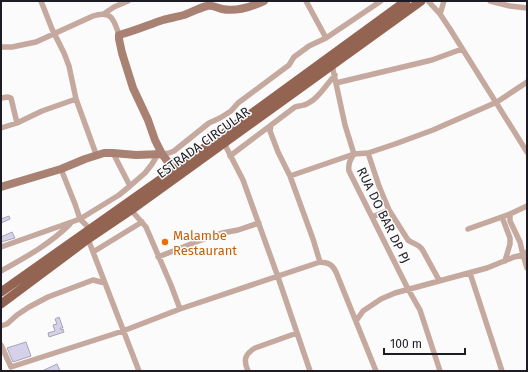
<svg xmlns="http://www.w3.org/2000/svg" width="528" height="372" font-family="'Fira Sans',sans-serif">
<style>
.building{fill:#d4d1e8;stroke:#a7a4ba}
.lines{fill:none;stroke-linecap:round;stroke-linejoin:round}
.street{stroke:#c5a99f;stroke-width:5.5}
.secondary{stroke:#a98172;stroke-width:8}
.primary{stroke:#946452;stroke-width:9}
.food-dot{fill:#e8710a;stroke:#fbfbfb;stroke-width:1.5}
.labels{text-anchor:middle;stroke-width:3;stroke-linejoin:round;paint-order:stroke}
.street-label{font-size:13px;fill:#1d1c24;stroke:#fbfbfb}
.food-label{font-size:13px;fill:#c56008;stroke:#fbfbfb;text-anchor:start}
</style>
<rect width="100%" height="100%" fill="#fbfbfb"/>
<path class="building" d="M9,216L10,219L1,223V219Z
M12,232L15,238L1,242V237Z
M59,317L63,328H60L61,330L63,329L64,332L49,337L48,333L55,331L53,325L57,324L55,319Z
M26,342L31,356L13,362L7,348Z
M57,364L60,371H42Z"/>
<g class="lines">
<path class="street" d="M41,1L52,29L64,53L69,66L76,99L96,154
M306,1L326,38
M428,1L440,14L450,29L527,152
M490,1L510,6L527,8
M105,13L114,7L128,1
M440,14L444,1
M1,47H12L36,42L93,16C112,10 114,20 119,35
M332,65L345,125L354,154C350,160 348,164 349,171L408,289L420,310L440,371
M336,83L432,60L462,49
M1,98L8,97L11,98L17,123
M271,125L270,131L278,152L290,176L313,239L320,262
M1,128L17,123L42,111L76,99
M224,143L243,180L278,277L310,371
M113,153L130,186
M368,153L379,186L389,210L408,240C413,244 417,243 422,249L439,280
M162,154L169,153L174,151L209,123L220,118L231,111L238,103L289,65L294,57L309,46L326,38L381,1
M230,156L295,107C298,106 301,106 304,105C317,101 326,85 335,75
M61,169L75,204L80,219L90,229
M290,176L354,154L368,153L395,144L433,130L497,102L527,82
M131,210L146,227L171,285L180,309
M510,214V221L520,242L523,255L527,268
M372,217L389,210
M502,217L510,238V244L505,261
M468,229L510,214L527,206
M88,239L139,371
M1,247L80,219L119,195L130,186L145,173L152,164L158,154
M93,252L142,222
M158,257L196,242L222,233L238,230L259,223
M1,271C26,257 50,244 70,224
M470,273L502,371
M356,321L363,311L381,299L395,293L487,268L514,257L523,255L527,252
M1,326L7,324L17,315L29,307L48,297L93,280L105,283
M1,345L11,367L123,331L180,309L320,262C329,263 332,264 336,272L376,371
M248,371C243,360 245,354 255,348L297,333"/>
<path class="secondary" d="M174,170L162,154L155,140L148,120L133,88L122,53L119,39V35C134,31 148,25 163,20C170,18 177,17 184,15C192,12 199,8 207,6C213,5 217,8 222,9C236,12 251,7 264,1
M1,187L61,169L85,159L104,153H113L136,155L162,154"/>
<path class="primary" d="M1,292L174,170L406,1
M1,304L88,239L131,210L421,1"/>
</g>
<circle class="food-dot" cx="165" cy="242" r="4"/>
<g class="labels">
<g class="street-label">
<text transform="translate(203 142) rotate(-36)" y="5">ESTRADA CIRCULAR</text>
<text transform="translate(384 215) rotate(64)" y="5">RUA DO BAR DP PJ</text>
</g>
<g class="food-label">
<text x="173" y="240">Malambe<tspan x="173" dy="15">Restaurant</tspan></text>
</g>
</g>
<rect width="528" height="372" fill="none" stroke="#1d1c24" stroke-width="4"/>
<path d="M384 348v6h81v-6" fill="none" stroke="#1d1c24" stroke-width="2"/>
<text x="390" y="348" font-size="12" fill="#1d1c24" stroke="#fbfbfb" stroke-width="3" paint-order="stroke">100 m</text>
</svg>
